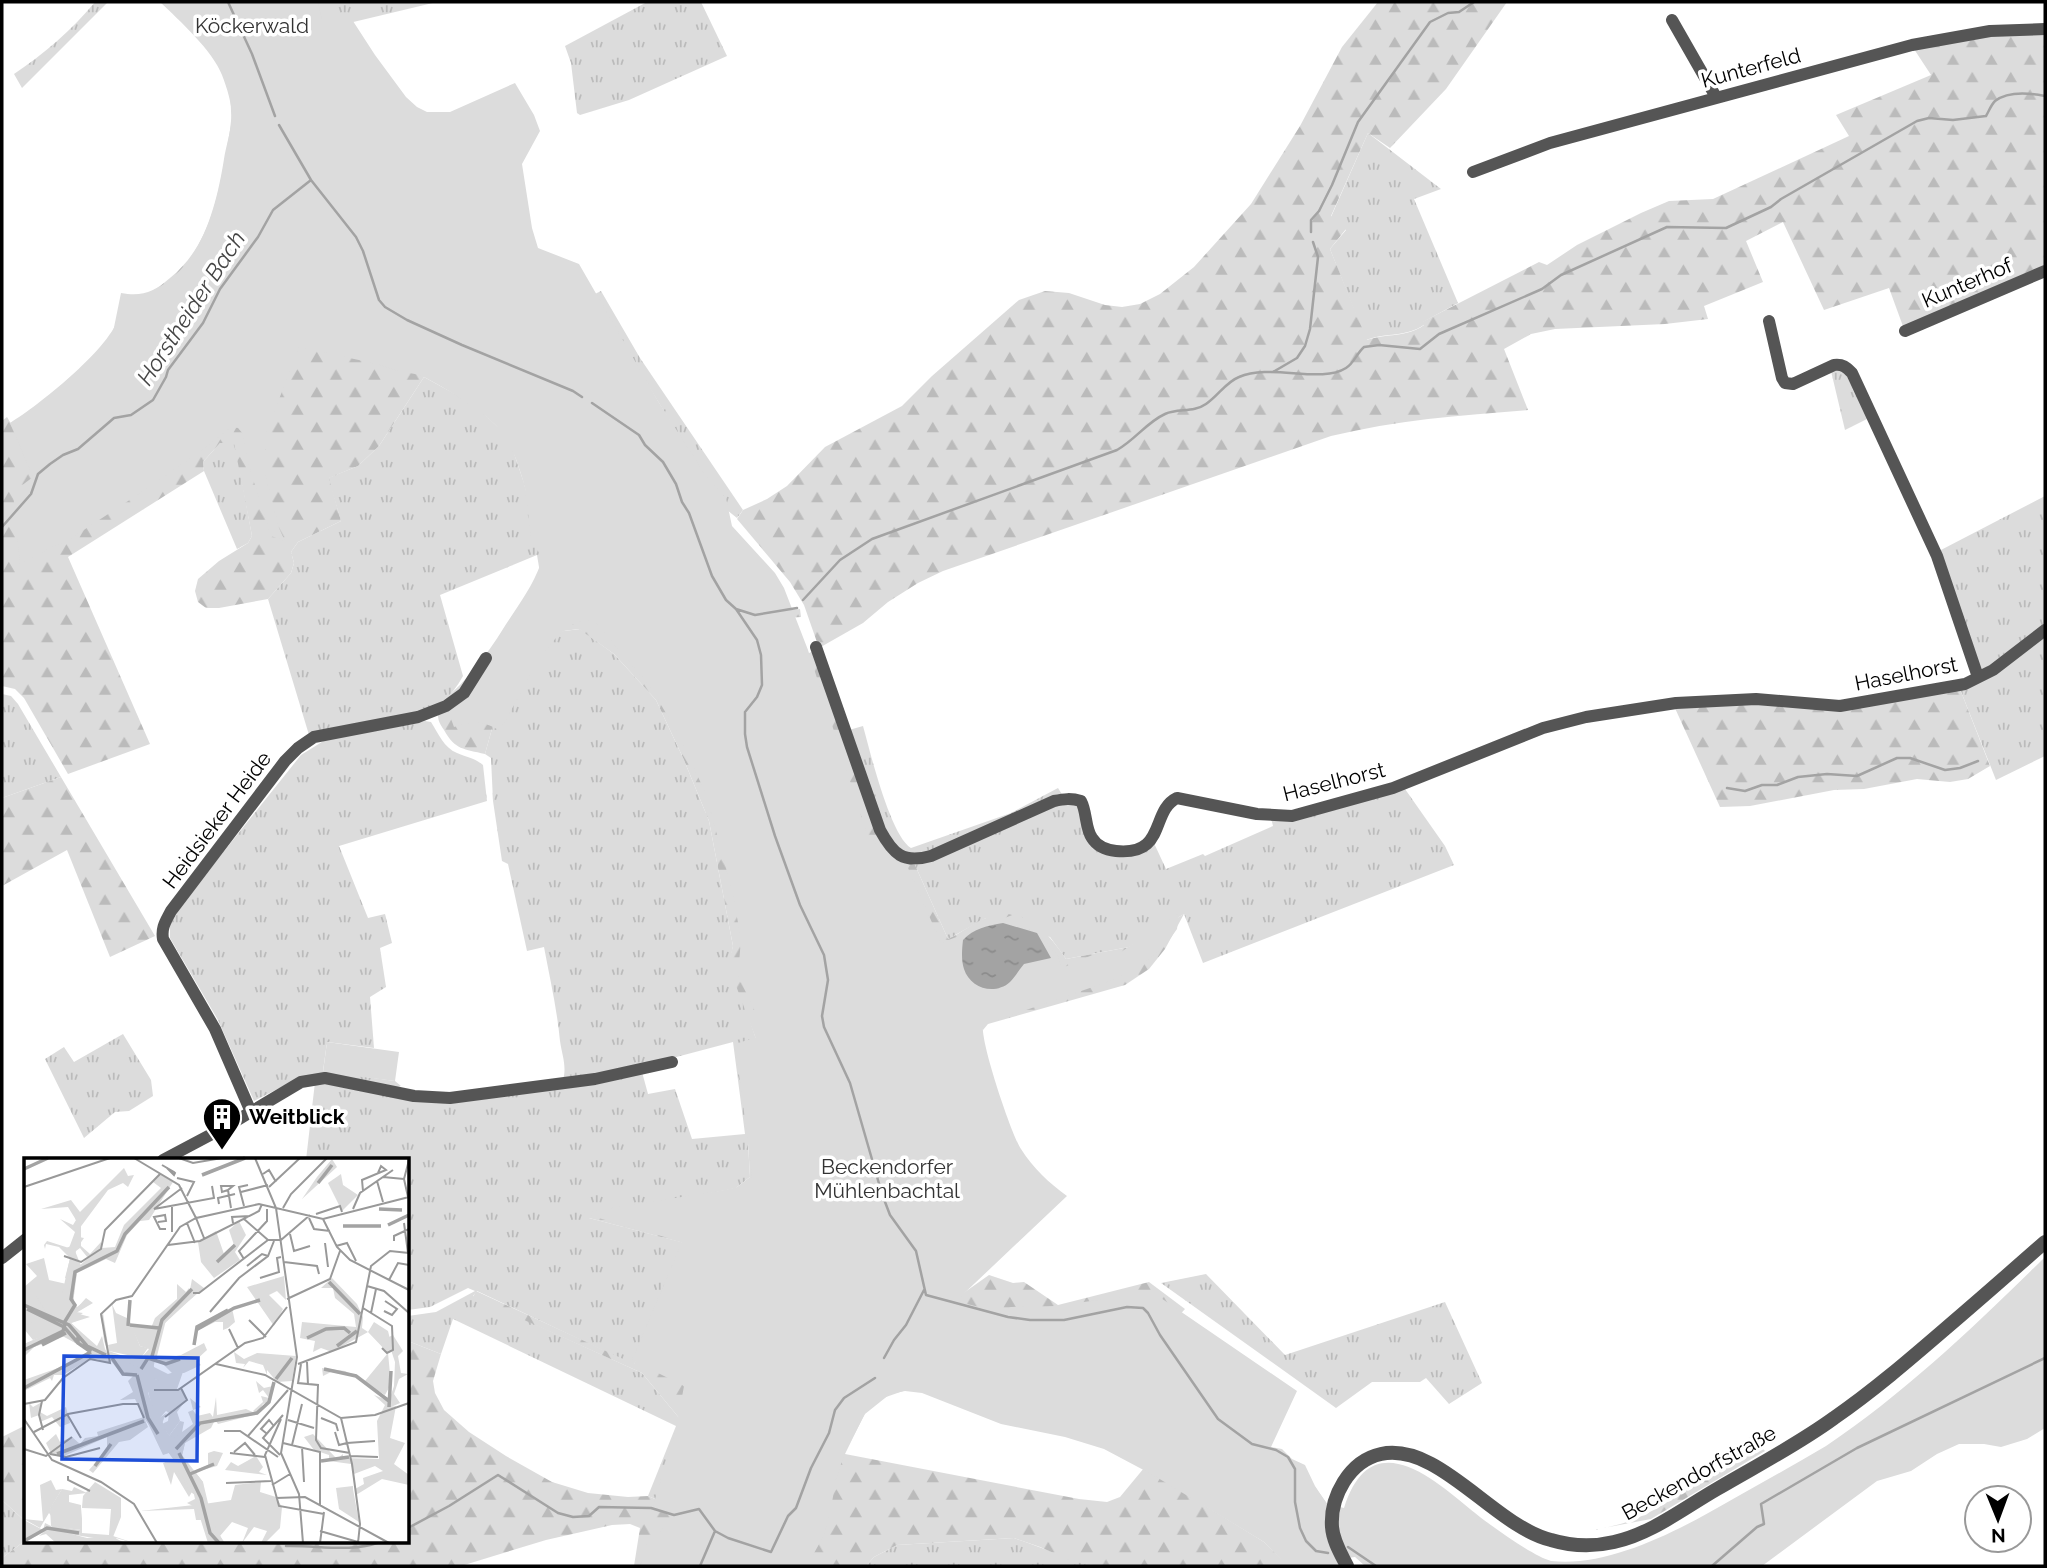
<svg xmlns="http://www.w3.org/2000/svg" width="2047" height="1568" font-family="Raleway,sans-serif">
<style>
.grass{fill:url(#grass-tufts)}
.forest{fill:url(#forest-firs)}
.park{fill:#dcdcdc}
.water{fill:url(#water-ripples)}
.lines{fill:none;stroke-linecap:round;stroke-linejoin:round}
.stream{stroke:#a3a3a3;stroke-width:2.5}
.minor{stroke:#555;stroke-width:12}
.tertiary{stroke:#555;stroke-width:14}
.labels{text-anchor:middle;stroke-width:7;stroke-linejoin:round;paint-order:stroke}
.park-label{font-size:21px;fill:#333;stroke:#fff}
.street-label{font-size:21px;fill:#000;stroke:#fff}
.poi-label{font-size:21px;font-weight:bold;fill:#000;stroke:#fff;text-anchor:start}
.water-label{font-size:23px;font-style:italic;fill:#444;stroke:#fff}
.inset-river{fill:none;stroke:#a3a3a3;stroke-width:3.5}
.inset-road{fill:none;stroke:#999;stroke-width:2}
.view{fill:#1d4ed8;fill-opacity:0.15;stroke:#1d4ed8;stroke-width:3.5}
.inset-edge{fill:none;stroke:#000;stroke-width:3.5}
</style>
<defs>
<pattern id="grass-tufts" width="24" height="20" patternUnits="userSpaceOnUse" patternTransform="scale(1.75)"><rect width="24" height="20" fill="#dcdcdc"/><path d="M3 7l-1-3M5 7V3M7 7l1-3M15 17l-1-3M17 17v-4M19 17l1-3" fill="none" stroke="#bbb"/></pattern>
<pattern id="forest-firs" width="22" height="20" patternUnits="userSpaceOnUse" patternTransform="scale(1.75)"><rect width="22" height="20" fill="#dcdcdc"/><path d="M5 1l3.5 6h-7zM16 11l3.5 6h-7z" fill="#bbb"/></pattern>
<pattern id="water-ripples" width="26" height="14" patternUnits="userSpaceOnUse" patternTransform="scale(1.75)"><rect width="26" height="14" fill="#a3a3a3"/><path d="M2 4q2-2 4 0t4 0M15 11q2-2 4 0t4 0" fill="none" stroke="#8b8b8b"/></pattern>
</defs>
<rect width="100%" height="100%" fill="#fff"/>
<path class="grass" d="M95,2H108L22,88L14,74C44,54 72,30 95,2Z
M316,2H437L324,29Z
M647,2H701L727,56L629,100L580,115L577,113L571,63L565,46Z
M1368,133L1441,189L1414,199L1458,303L1423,322L1425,324C1406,338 1387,332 1366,340L1330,249L1346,230L1331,217Z
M601,291L640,358L743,510L737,518L722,506L593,295Z
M1844,370L1869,418L1845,430L1831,371Z
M424,377L475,405L503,432L513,450L524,483L542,558L537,555L440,595L463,676C457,687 449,698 438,704C403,724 349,728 309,735L268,599L291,573L294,563L291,552L298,542L341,521L328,478L358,466L379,446Z
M220,443H235L252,536L248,543L237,549L204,471L203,462Z
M2045,496V624L1980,672L1939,551Z
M580,629L614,654L656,700L684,760L709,821L733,946L730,961L756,1039L748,1143L750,1177L736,1188L589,1218L685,1243L634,1365L477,1291L473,1296L642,1373L680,1419L667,1504L648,1496L676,1426L453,1319L441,1354L408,1341V1316L436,1312L475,1291L468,1288L430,1307L408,1310V1160H306L315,1082L414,1099L642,1072L648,1094L675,1089L692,1139L745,1134L733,1042L665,1060L563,1080C567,1066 562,1055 560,1041C557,1009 550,979 544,947L527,951L508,864L502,861L493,801L491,758L485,754L493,725L556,632Z
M2045,636V756L1996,780L1960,689Z
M2,694L11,696L18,704L61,777L2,798Z
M425,721L431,722C438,733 444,748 457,753C468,758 473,757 483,765L487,801L339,846L368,918L385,914L392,943L380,948L386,987L370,997L374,1048L327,1042L323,1071L395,1081L401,1086L392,1089L297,1079L254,1101L218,1020L170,938V925L185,900L301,755L325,740Z
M863,726C870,751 890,835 911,848L1011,813L1058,788L1063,796L923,856H906L886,835L849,730Z
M1405,789L1445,846L1454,865L1203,963L1184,914L1129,947L1066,959L1050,937L986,918L948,939L915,865L1055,804L1073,801L1082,809L1108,853L1153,841L1166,869L1203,854L1205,856L1273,826L1271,818Z
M123,1034L151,1080L153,1096L129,1111L115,1112L84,1138L45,1059L64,1047L74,1062Z
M1206,1274L1285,1355L1445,1302L1482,1383L1449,1404L1426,1378L1420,1382H1372L1336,1408L1161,1283Z
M2,1500L26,1522V1540L2,1558Z
M1014,1538C1042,1547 1069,1560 1098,1566H866L874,1557L897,1545Z"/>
<path class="forest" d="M1378,2H1507L1446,89L1390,148L1368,133L1331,216L1346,229L1330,249L1367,340C1386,333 1407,338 1424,325L1422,322L1539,262L1547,265L1577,245L1641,213L1669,201L1713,199L1849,136L1836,115L1931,75L1914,49L1990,35L2045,34V269L1904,329L1889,288L1824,310L1783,222L1746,241L1763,282L1704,306L1708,319L1665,324L1555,329L1531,334L1504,349L1528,410C1462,415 1396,420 1331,436L943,571L918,583L888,602L863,623L819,648L804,605L790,582L737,519L743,510L767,499L787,486L825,447L902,406L932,376L1019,300L1045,291L1069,293L1105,305L1122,307L1140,304L1160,294L1194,267L1251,204L1300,126L1342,47Z
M228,78L762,614L800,609L801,617L772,619L799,657L814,651L871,818L899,861L915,865L948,939C961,933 973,923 986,918C1024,904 1047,931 1066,959L1129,947L1184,914L1165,949L1149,969L1125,985L988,1024L983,1030L969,1014L955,1299L989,1275L1013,1283L1024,1282L1058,1305L1149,1282L1185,1309L1164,1332L1261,1444L1300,1466L1328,1505L1182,1421L906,1390L886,1397L867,1409L845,1454L1079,1499L1107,1502L1120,1497L1144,1468L1264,1542L1289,1566H1098L1072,1561L1040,1547L1014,1538L897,1545L874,1557L866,1566H634L640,1528L630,1524L612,1525L546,1540L461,1566H2V1558L26,1540V1542H408V1341L441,1354L433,1381L435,1393L444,1410L469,1432L506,1456L552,1482L588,1493L628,1497L648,1496L667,1504L680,1419L642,1373L473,1297L476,1291L634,1364L684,1243L589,1218L590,1214L704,1197L736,1188L750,1177L748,1142L756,1039L735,983L729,961L733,946L709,821L684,760L656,700L614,654L579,629L556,632L493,725L485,754C464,749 455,750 444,730C440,724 438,721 438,715L544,597L537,555L542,556L524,483L513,450L503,432L475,405L424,377L379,446L358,466L329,478L341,521L298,542L291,552L294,563L291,573L268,599L219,608H206L198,602L195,591L198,579L219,561L248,543L252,536L234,443H220L203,462L204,471L68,557L150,744L68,774L24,698L15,689L2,686V421L7,417L13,427L111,342L121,293C142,297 154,292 170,278C207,248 217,203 225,158C227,146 230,133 231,121C232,107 229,92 228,78Z
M1960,689L1990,766L1968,779L1950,782L1917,779L1864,789L1834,790L1750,806L1720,807L1674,706L1756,703L1839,708Z
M61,777L155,936L110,957L67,850L2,886V798Z
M26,1425V1522L2,1500V1437Z
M1751,1436L1765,1451L1651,1519L1593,1530C1605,1528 1618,1525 1630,1521C1673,1505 1717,1466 1751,1436Z"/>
<path class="park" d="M160,2H318L322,20L332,22L351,18L375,55L406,97L417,107L427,112H450L515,83L534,115L540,131L522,164L532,228L538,248L579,264L658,401L706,476L726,498L732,526L775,573L784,588L808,650L866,831C877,848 890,860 908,868L941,943L1020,912L1026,927L1042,938L1058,956L1062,968L1097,953L1121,952L1179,913L1177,929L1165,946L1140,966L1116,979L983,1025C980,1041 1011,1133 1021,1149C1033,1168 1049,1183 1067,1196L956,1301L998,1312L1011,1307L1055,1306L1134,1295L1158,1296L1297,1391L1271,1447L1282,1449L1292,1459L1305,1465L1315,1486L1327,1504L1344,1508C1370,1426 1428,1474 1470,1509C1487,1523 1532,1556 1551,1561C1610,1568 1683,1528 1733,1499C1764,1482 1795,1464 1826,1446C1905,1393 1977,1324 2045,1257V1428L2027,1439L2001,1447L1984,1444H1959L1937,1454L1911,1471L1877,1481L1762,1566H1365L1355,1557L1340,1559L1342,1566H1288L1264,1542L1153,1475L1104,1449L1065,1437L1001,1424L922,1393L905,1391L890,1394L865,1414L845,1452L836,1479L830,1514L823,1537L813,1555L804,1566H640L646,1551L648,1537L660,1534L663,1526L672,1515L652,1509L676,1430L684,1386L632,1360L682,1242L581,1213L719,1191L743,1186L751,1178L752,1172L735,1044L757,1037V1016L738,975L741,939L732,890L706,794L677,732L650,686L594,621C551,612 520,703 499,730C480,720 474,721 454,727L444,700C467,680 487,655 503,629C517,607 532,588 541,563L542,559L531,537L525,488L519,464L506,439L496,425L480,411L426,376L398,371L377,364L299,347L265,436V474L279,528L285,541L271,536L248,463L243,434L238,428L231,427C178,470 120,506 64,543L52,547L20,564L13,492L33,477L10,423C38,406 108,350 118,319C120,313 121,304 121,297C131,296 142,296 152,291C201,267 216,209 224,159C226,146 231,131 232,117C232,104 227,88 222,75C213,51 179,20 160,2Z
M327,1042L399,1052L395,1081L323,1072Z"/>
<path class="water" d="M1003,923L1037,933L1051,958L1024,964C1019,970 1015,977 1010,982C994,996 970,988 964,969C961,960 962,949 963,940C974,928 987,926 1003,923Z"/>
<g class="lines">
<path class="stream" d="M228,2L252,54L275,116
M279,125L311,180L356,237L363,251L379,300L385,307L407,320L462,345L573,391L582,397
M1311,232V220L1319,211L1332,185L1358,122L1430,22L1448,13L1459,12L1474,2
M1273,372L1297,358L1305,346L1310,329L1318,257L1313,242
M592,403L639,435L645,445L663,462L676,484L682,502L689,513L712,576L726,600L736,609L757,640L761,655L762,685L757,697L745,712V734L747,747L775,836L800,905L824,955L828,980L822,1016L824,1027L850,1083L882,1194L890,1215L916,1251L926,1295L1008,1317L1030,1320H1064L1127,1307L1143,1308L1148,1313L1160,1335L1218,1419L1252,1444L1276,1450L1288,1457L1295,1469V1502L1300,1528L1306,1541L1316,1551L1328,1553
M2,527L31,494L38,474L50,464L63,455L78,449L114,418L131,415L153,400L166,377L168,370L203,323L220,289L258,237L273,210L311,180
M803,600L840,560L872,539L1117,450C1135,440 1147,422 1165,414C1179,408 1193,413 1206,404C1218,396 1226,382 1239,377C1270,363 1321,384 1346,368C1354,363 1357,353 1364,347L1379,345L1420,349L1439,334L1542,289L1561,275L1667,227L1726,228L1771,207L1781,199L1917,121L1929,118L1953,120L1986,116C1989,111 1991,105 1995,101C2008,91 2030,93 2045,96
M736,609L755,615L797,608
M1727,788L1745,791L1762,785H1777L1798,777L1827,774L1857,776L1897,758H1910L1945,770L1960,768L1978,761
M884,1358L894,1340L906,1325L924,1290
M408,1528L449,1506L498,1475L558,1513L573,1517L589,1516L599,1507L651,1508L674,1515L699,1509L715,1531L728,1538L771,1552L788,1516L796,1508L811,1468L829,1433L835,1410L844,1398L875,1378
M286,1546C318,1545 350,1553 380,1542
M1348,1547L1376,1566
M700,1566L715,1531
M1712,1566L1757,1527L1764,1524L1761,1504L1857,1448L2045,1358"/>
<path class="minor" d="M1672,20L1716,97
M1473,172L1550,143L1912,45L1990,31L2045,29
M1769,321L1782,378L1785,383L1793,384L1834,365C1843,364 1846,367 1852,373L1937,556L1978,677
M1905,331L2045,271
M816,647L880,830C893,854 903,864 931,856L1054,801C1064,799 1071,798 1081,801C1087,812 1085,828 1092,838C1097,846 1107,850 1116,851C1167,856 1150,811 1177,798L1257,814L1292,816L1393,788L1543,728L1586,717L1676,703L1756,699L1840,706L1965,684L1993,670L2045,630
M251,1112L215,1029L163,939C161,927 166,921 171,911L285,761L298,748L314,737L418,717L446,706L464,693L486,658
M163,1160L229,1125L301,1082L325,1078L414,1096L450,1098L595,1079L672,1062
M2,1258L26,1239"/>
<path class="tertiary" d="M1347,1566C1341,1554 1333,1541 1332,1527C1330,1497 1349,1461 1381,1454C1439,1442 1494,1526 1551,1540C1571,1546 1593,1547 1614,1542C1651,1534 1684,1508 1717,1489C1756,1466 1797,1445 1834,1418C1873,1391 1909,1360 1945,1329C1979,1300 2012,1271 2045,1242"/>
</g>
<defs>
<g id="building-pin" transform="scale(2.0125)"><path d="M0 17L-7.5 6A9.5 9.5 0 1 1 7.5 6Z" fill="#000" stroke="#fff"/><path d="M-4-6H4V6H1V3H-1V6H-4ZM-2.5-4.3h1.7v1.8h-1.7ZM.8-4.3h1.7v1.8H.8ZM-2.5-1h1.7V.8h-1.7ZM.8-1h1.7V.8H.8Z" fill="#fff"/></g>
</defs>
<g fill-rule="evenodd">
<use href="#building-pin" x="222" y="1117"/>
</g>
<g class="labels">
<g class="park-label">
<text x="252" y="33">Köckerwald</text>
<text x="887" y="1174">Beckendorfer<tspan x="887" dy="24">Mühlenbachtal</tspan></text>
</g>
<g class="street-label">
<text transform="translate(1751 68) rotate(-15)" y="7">Kunterfeld</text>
<text transform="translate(1967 283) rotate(-23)" y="7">Kunterhof</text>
<text transform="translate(1906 674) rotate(-11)" y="7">Haselhorst</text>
<text transform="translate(1334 782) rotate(-14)" y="7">Haselhorst</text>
<text transform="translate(217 820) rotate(-53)" y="7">Heidsieker Heide</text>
<text transform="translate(1699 1473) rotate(-29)" y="7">Beckendorfstraße</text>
</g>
<g class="poi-label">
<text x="249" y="1124">Weitblick</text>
</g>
<g class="water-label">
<text transform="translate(191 308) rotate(-57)" y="8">Horstheider Bach</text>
</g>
</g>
<g transform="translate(24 1158)">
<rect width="385" height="385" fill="#fff"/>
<path d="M52,102L49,156L60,158L43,166L75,200L52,206L66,193L31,174L9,182L0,171V165L43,145ZM260,118L262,142L253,133L245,137L259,151L250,168L223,129ZM88,146L92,155L105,161L116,188L124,190L117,200L85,193L84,187L93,185ZM208,150L211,164L204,170L199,172V164H191L177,171L175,167ZM129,203L130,209L144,216L160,211L153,231L157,230L162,242L153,254L156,263L145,278L138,266L144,263L145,255L142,253L135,261L130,256L122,226L133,222L129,221ZM232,223L240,230L249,228L247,243L239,246L233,256L229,253L239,244L237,238L245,240L239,232L235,235ZM18,244L16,254L23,258L42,249L46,265L36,269L28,259L16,264L15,257L7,260L5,245L9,249ZM120,260L155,288L156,312L169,332L165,339L150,314L147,327L139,305L149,301ZM50,329L63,335L45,337V344L57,347V372L27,368L29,371L63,380L89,378L110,385L92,380L95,385H32L22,376L15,378L20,374L0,384V362L19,372L21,365L27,368L26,350L38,331L48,333Z" fill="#dcdcdc"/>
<path d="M308,1L313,9L278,41L293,19ZM136,16L149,24L125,62L116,63L103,77L91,105L82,101L53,115L49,144L53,149L61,143L65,146L52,154L59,155L56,157H49L51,151L47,144L45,128L46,151L41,165L49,161L60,158H65L47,165L73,188L78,178L81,191L86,199L80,183L77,159L79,155L85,193L108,201L117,200L125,191L116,188L107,168L130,170L133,177L126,206L138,164L165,137L168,121L180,130L142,162L132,202L157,197L180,185L183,192L172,202L177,207L160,215H148L138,205L129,204L127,209L143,217L132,213L129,220L135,223L120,227L130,256L137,261L144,254L138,263L145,278L156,263L160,264L158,274L169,266L164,254L169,252L166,240L177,249L169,252L173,258L186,255L189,259L192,239L193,257L222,251L233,256L194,266L191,262L187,270L161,285L158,298L156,289L152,291L125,255L121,262L124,269L106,282L95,284L69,315L65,312L83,292V279L40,298L28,297L22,285L32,276L36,284L48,279L56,286L61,280L74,278L73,274L120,259L111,241L96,242L118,235L115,222L125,211L99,217L87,202L78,203L82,197L78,194L68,196L46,181L53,184L54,176L42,166H41L39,172L37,174L16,186L38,176L41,178L10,189L0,199V186L38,173L36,167L40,166L7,148L1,156L7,161L0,165V129L13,118L2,106L20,100L25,122L47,127L50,113L64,100L56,90L52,93L45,121L41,120L48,93L40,91L47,88L55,69L51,60L75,41L57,67V88L66,96L77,84L78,90L91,89L100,67L137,30L129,24ZM215,63L222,77L211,94L216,102L190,120L177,104L174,84L192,73L200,96L210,87L205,72ZM308,120L333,146L339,159L338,170L344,174L308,194L297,190L289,194L291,183L276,180L278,164L332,169L330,156L311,140L309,130H297ZM369,177L379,193L374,198L377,215L384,216L375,221L370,236L376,245L367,249L372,248L366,280L381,285L370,306L385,317V327L358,321L332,337L331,331L340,326L339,320L359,313L351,308L330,316L327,306L305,303V297L290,292L280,279L289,276L313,301L319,296V300L355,301L353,263L361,247L350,237L365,243L370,228L371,204L363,180ZM210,194L220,201L233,195L272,198L268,223L253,224L243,212V217L239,207L225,203L219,210L221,206L212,205ZM364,195L367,226L361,237L330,218L307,214L299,218L298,210L321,213L341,223ZM190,293L199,295L193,308L171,314L179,324L180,346L207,342L211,327L237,324L236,334L252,339L258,349L256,370L241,385H237L243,373L230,369L218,385L224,370L208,364L196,378L201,385H185L183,371H187L179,362H172L170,351L116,353L170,347L175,340L164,332L151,301L170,313L184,307V295ZM232,298L239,309L235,314L243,317L201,312L207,304L214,308ZM27,322L32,332L38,331L26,351L33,364L32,368L56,372L59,338L71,324L97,340V359L89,379L101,385L39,375L27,369L32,364L25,355L16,370L0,361L19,363L16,327ZM58,350L87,351L85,377L58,375ZM329,328V331L335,364L315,351L312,330Z" fill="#dcdcdc" fill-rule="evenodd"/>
<path d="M317,16L319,27L334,37L318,53L304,25Z" fill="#dcdcdc"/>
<path d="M100,10L104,18L110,17L104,29L99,25L84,32L55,71V79L60,80L51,93L58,110L52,116L48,142L53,150L62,140L69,145L52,155L66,159L47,165L73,191L116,210L132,181L127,170L131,160L153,141V126L162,134L165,130L169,139L139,167L129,211V221L136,223L125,225L124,235L134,261L142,255L138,266L144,277L153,280L154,267L158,275L172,266V275L161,285L158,297L179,324L188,362L200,385H184L173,350L163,345L171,341L169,332L153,312L151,301L145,295L139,297L112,240L96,242L109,234L104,223L111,216L98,217L87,203L82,205L69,199L39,217H30L28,223L26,220L0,233V222L51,204L64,193L39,177L0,193V186L38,169L16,161L0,168V130L12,137L21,153L33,157L46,150L37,141L46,100L35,89L22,86L21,91L20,87L23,83L45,90L51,74L36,61L49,67L52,62L44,49L17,51L47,42L56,54ZM350,164L364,173L369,193L364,195L344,174Z" fill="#dcdcdc"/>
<path class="inset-river" d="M0,11L24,0M178,17L221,0M294,25L308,7M355,51L378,52M364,67L385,57M319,68H357M193,104L211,87M305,124L336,156M0,147L45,167L63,188L82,197M3,151L40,169L54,185M40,165L51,147L47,141L51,114L93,93L101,76L145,29M106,167L135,170M104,168L106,142M172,172L210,150L236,142M54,177V185L67,194M283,180L302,171L320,170L326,175M18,187L42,175M170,187L173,169L204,152M313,188L333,173M0,192L39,173L41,166M88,200L99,216L113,217M127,202L138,162L168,131M117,211L124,200L142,206L156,201M300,211L332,218L365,243M113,217L124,260L134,276M252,221L268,200M0,230L67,194M365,249L367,213M152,291L176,265L233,255L245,244L250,224M155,295L177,340L186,375L195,385M33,296L120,263M297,303L325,299M71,308L87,286M166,316L190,306M0,383L23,370L55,375"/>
<path class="inset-road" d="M110,0L155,27L172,60L235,46L299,61L385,39M155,0L169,5L198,0M231,0L252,50L273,199L257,295L275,336L279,385M138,7L150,14L151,15L150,17L143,10M239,16L245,12L252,24M359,19L380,21M153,20L170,24L163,38M353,23L359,44M0,29L86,0M245,29L276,0M204,32L198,34L197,28H209L204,32L207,50M339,33L338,22L362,12L357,8L354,15M217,34L244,27M384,39L380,21L385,2M195,46L194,40L211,36M148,48V74M220,48L215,29L224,27M259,50L267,36L303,0M130,51L190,40L188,28M130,51L158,30M329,51L336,35L369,12M292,56L316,48L318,54M285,60L290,71L306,73M220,61L244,82M299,61L313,89L326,102L385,132M134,64L142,63L141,57L130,59L136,71H142M163,65L171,85M209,65L208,59L226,58M380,65L384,95M266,76L270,93L286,88M370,83V78L385,71M301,85L304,109M144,87L176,83L235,53L238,46M312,88L323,85L332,103M40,98L57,104L77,91L81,72L136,16M220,101L215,93L243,63V51M260,104L293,108L295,116M223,108L238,96L244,98M236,120L255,114L253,100L257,99M365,122L374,105L385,107M343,128L360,133L385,155M169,135H175L244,82H257L286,57M263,141L306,121L316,93M339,150L368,168L369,192L363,195L358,190M360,153L368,157L373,151L361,143M186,154L215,120L244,98L250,83M347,155L352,131M225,162L242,179M205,171L214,190M283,204L284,227M192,206L241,217L317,260L351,257L385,245M274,206L332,184L347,108L366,93L385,95M277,206L274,225L294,227L292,282L297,290L326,295M130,232H154L221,185L239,180L263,149M18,243L15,257L19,272M0,246L21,242L39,220L66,201L86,205L77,156L92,142L108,138L156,69L172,60L180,80M43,256L57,280M141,259L163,242L157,230M297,260L312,266L314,273M317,260L328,306L336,366L334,385M0,261L28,302L77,324L110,346L133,385M257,261L241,297L255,348L300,356M264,262L290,270M200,273H216L254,299M10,274L44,256L99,246H114L120,260M311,274L315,287L323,285M242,275L237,271L245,262L249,267M224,278L264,232M259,285L296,294V348M323,285L351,283M268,287L278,246M278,289L280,324M0,291L22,298L48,279M210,294L221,285L231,297M206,295L241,299M26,296L42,299L76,290M256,297L239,280L259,257M326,298L354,299M44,318V322L66,333M202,325L247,323M248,327L266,316M252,340L281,339L365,385M296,373L334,384M296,385L300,354"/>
<path class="view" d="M40,198L174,200L173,303L38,301Z"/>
<rect width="385" height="385" class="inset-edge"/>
</g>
<rect width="2047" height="1568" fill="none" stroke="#000000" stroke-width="7"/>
<g transform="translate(1998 1519) rotate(179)"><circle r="33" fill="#ffffff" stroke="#999999" stroke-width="2"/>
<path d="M0-5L12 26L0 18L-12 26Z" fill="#000000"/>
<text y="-10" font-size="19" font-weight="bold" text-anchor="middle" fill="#000000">N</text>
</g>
</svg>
